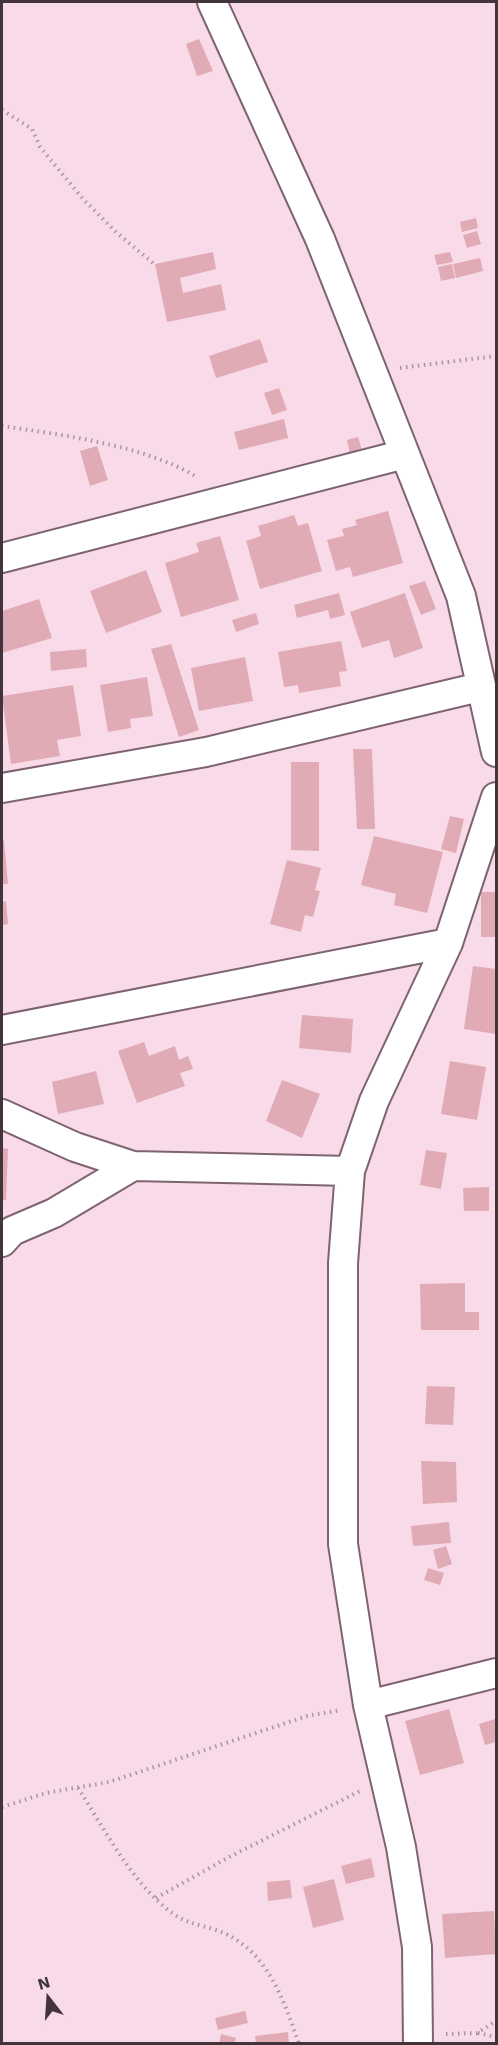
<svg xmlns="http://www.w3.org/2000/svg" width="498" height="2045" font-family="'Work Sans',sans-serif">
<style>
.building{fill:#e1abb6}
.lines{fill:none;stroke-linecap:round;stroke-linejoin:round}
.minor-casing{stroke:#7e6472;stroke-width:32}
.path{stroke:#aa949f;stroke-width:4;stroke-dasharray:1.5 4.5;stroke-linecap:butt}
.minor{stroke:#fff;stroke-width:28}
</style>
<rect width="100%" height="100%" fill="#f8dae9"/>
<path class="building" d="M199,39L213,71L197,76L186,44Z
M476,218L478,228L462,232L460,222Z
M477,231L481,244L467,248L463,235Z
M213,252L216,269L180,278L183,293L221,284L226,310L167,322L155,264Z
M450,252L453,262L437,265L434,255Z
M480,258L483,271L456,278L453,264Z
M452,264L455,278L441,281L438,267Z
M260,339L268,362L216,378L209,356Z
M279,388L287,410L272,415L264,393Z
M284,419L288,438L239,450L234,432Z
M358,437L363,454L351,458L347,440Z
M97,446L108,480L90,486L80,451Z
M388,511L403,563L353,577L350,567L336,571L327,540L344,536L342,529L357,525L355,520Z
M294,515L298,526L308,523L322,571L260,589L246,541L261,536L258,526Z
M220,536L239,600L181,617L165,563L199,552L196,543Z
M146,570L162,612L106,633L90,591Z
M425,581L436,609L421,615L409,586Z
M339,593L345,615L330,619L328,610L297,618L294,605Z
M405,593L423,648L394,658L389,640L362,648L350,612Z
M39,599L52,638L2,653V611Z
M256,613L259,624L236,632L232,620Z
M341,641L347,671L339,672L341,686L299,693L298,685L284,687L278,652Z
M171,644L199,730L179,737L151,649Z
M86,649L87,667L51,671L50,652Z
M245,657L253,701L199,711L191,668Z
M147,677L153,716L130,719L131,728L108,732L100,685Z
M73,685L81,736L57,740L60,756L11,764L2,696Z
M353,749H372L375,829H357Z
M291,762H319V851L291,850Z
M450,816L464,819L456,853L441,849Z
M374,836L443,852L427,913L394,905L396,894L361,885Z
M2,840H4L8,884H2Z
M287,860L321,868L315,890L320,891L313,917L305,915L301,932L270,924Z
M481,892H496V937H481Z
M6,901L8,924L2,925V902Z
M473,966L496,969V1034L464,1029Z
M302,1015L353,1019L351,1053L299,1048Z
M144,1042L149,1056L175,1046L179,1060L188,1056L193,1069L180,1073L185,1086L137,1103L118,1051Z
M450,1061L486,1067L477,1120L441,1114Z
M96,1071L104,1104L58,1114L52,1082Z
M282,1080L320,1094L302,1138L266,1121Z
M2,1148L8,1149L6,1200H2Z
M426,1150L447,1153L441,1189L420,1185Z
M489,1187V1211H464L463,1188Z
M465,1283V1312H479V1330H421L420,1284Z
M427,1386L455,1387L453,1425L425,1424Z
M421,1461L456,1462L457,1502L423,1504Z
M449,1522L451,1543L413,1546L411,1526Z
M446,1546L452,1564L438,1569L433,1550Z
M428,1568L444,1573L440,1585L424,1580Z
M449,1709L464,1763L420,1775L405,1721Z
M495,1719L496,1742L485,1745L479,1724Z
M371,1858L375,1877L346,1884L341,1866Z
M334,1879L344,1920L313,1928L303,1887Z
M290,1880L292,1898L268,1901L267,1882Z
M494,1911L496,1954L445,1958L442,1914Z
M245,2011L248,2023L218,2030L215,2018Z
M288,2032L289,2044H256L255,2036Z
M221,2034L236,2038L234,2044H219Z"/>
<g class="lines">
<g class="minor-casing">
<path id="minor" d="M212,2L320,239L461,596L496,752
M2,558L405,454
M2,788L206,752L480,687
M2,1030L448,943
M2,1114L75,1147L133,1166L350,1171
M2,1242L12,1231L54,1213L133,1166
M368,1705L496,1673
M418,2044L417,1947L401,1847L368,1705L343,1544V1263L350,1171L374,1101L448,943L496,797"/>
</g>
<path class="path" d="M2,110L32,129L40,147L83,199L117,233L153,263
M400,368L496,356
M2,426C62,435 144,445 197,477
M78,1788C104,1828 129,1878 167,1909C185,1924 195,1923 216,1930C266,1947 283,1998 299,2044
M2,1807L46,1793L109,1782L307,1716L341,1710
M156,1898L231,1856L360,1791
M478,2033L496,2037
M446,2034L477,2033L496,2021"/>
<use href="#minor" class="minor"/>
</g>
<rect width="498" height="2045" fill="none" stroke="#41353b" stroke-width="6"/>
<g transform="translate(48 1997) rotate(343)" stroke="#f8dae9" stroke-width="4.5" paint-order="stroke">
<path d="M0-4.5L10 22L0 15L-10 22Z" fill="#41353b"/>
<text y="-9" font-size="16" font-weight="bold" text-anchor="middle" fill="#41353b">N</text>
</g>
</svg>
